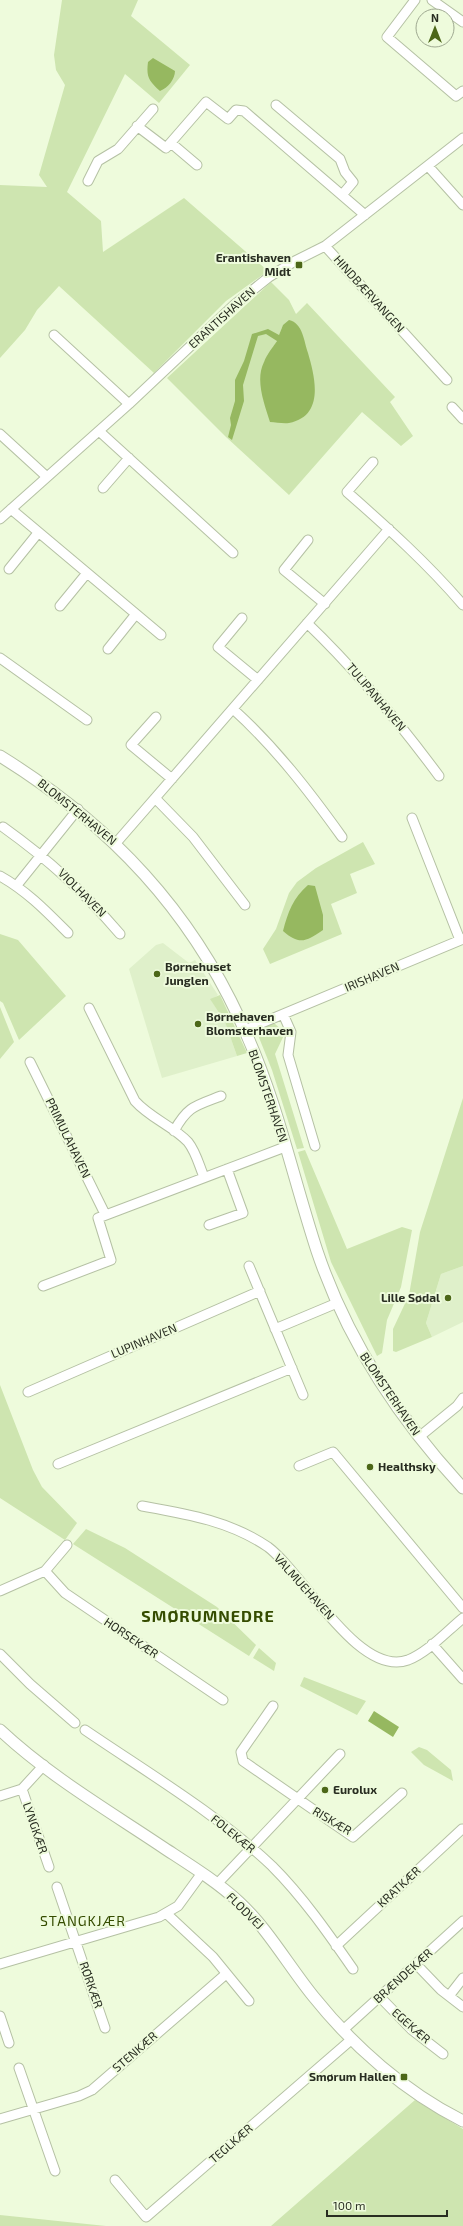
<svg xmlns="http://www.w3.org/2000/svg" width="463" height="2226" font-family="'Exo 2',sans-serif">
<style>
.built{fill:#dff0ca}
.green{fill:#cee5b0;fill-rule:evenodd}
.water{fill:#96b860}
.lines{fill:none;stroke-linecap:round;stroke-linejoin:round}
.minor-casing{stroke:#b5c1a4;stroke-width:11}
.tertiary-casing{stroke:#b5c1a4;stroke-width:13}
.minor{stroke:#fff;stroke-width:9}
.tertiary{stroke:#fff;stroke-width:11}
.poi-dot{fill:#4c6718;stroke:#eefbdc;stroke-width:1.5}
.labels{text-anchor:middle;stroke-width:4;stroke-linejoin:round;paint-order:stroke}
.poi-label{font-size:12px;font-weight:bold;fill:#282d21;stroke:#eefbdc;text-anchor:start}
.street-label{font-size:12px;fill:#282d21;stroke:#eefbdc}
.quarter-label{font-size:14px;letter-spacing:1px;fill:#354c00;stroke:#eefbdc}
.district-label{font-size:16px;font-weight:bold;letter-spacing:1px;fill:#354c00;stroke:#eefbdc}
</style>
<rect width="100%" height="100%" fill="#eefbdc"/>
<path class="built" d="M163,943L189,963L195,960L218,995L211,1000L225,1022L237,1056L162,1078L129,969L156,945Z
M463,1266V1322L432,1337L426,1323L441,1274Z"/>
<path class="green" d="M62,0H138L131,16L190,65L159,103L125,74L67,192L101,221L103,252L184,198L268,271L226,301L154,373L59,286L37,310L25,330L0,358V185L47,187L39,175L65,85L56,70L54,55Z
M271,282L289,300L296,314L307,303L395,397L390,402L413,436L401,446L362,412L289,495L226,437L167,378ZM283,325L263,401L264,362L277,341Z
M363,842L375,864L350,874L357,893L331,904L342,934L270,964L263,949L276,929L289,893L297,882L316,868Z
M0,934L18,940L66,996L19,1040L3,1003L0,1001Z
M220,995L247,1053L237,1056L225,1022L210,999Z
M0,1007L14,1042L0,1059Z
M274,1023L285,1033L275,1054L304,1148L297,1149L272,1070L256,1030Z
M463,1098V1266L441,1274L426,1323L432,1337L396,1352L393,1351V1329L409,1295L420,1232Z
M305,1150L347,1249L402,1227L412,1230L401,1287L387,1320L382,1353L377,1356L331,1262L298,1152Z
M0,1385L33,1470L42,1487L77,1523L65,1540L0,1498Z
M86,1529L125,1548L217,1607L256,1645L249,1656L73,1544Z
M259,1648L276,1663L274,1671L253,1658Z
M304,1677L366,1701L357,1715L300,1686Z
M419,1747L427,1750L451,1770L453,1781L424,1765L411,1752Z
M415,2100L463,2129V2226H271Z
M0,2215L106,2226H0Z"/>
<path class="water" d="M153,58L175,71C175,79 168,88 160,91C149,81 146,77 148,62Z
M289,320C303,323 304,342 308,353C315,377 325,416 289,423C283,424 276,422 270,422C264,403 255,380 264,362C267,354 273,347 277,341L266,334L258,336L243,385L244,401L232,440L228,437L231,425L230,418L235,401V380L244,361L252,334L268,329L279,335L283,325Z
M308,885L315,886L323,915V930C306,942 299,945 283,931C288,912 293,898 308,885Z
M374,1711L399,1727L393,1737L368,1721Z"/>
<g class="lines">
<g class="minor-casing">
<path id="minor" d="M415,0L387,37L456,96L463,91
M432,0L463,22
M276,105L340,159L345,172L353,182L342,195
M137,126L166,148L206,102L228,119L236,110L244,111L365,215
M171,143L197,165
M428,166L463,205
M88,181L98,161L118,149L153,109
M325,246L447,380
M54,335L129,404
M452,407L463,419
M99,431L233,553
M0,434L47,477
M373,462L347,492C388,528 428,564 463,605
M103,488L129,458
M11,509L161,635
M0,519L129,404L234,305L269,277L295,261L325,246L463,138
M308,540L284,570L325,604
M9,569L38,533
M60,606L87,573
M242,618L218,647L258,680
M307,623C356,670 399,722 439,776
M108,649L136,614
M0,658L87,720
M233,709C275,747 309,791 342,837
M156,717L131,745L172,779
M155,798L193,837L245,905
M412,818L460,940
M3,827C49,860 83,891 120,934
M116,843L389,529
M0,876C27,891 47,912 68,933
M17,885L78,809
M89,1008L135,1101C150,1118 173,1126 188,1142C196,1152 199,1165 204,1177
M283,1014L291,1032L288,1055L315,1146
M245,1030L463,939
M30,1062L105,1214
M174,1131C188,1106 195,1106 221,1096
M209,1225L243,1213L227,1169
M249,1266L303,1395
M43,1286L111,1260L98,1218L285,1147
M275,1329L337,1303
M28,1392L260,1291
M419,1437L457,1406L463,1398
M58,1464L292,1368
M299,1466L333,1452L463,1608
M142,1506C187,1514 230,1521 268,1547C303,1573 359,1678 408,1660C428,1652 446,1632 463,1618
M45,1571L65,1593L223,1700
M0,1591L45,1571L67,1545
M432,1644L463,1679
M0,1654L30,1684L75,1723
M273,1706L241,1752L243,1761L353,1837L402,1793
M85,1730C148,1773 216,1813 272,1866C303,1897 328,1933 353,1969
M22,1789L49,1867
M0,1796L22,1789L44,1765
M217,1884L340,1754
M57,1887L105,2028
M167,1914L213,1957L249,2001
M336,1946L462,1829
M0,1964L159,1917L178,1906L202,1873
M416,1964L441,1990L463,2007
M449,1996L463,1978
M380,1997L412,2030L443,2054
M0,2016L9,2043
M343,2030L463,1921
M19,2068L55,2171
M0,2119L79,2096L92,2090L226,1974
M115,2180L146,2217L352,2039"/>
</g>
<g class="tertiary-casing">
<path id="tertiary" d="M0,756C110,824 193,912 245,1031C277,1101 293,1178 317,1251C347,1340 399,1419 463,1488
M0,1730C49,1776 109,1811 164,1848C190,1865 216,1881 239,1902C268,1929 288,1965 313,1996C353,2046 405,2092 463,2121"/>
</g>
<use href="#minor" class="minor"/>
<use href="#tertiary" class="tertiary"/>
</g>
<g class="poi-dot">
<rect x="295" y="261" width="8" height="8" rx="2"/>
<circle cx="157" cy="974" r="4"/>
<circle cx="198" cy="1024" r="4"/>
<circle cx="448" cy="1298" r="4"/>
<circle cx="370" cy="1467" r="4"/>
<circle cx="325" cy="1790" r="4"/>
<rect x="400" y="2073" width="8" height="8" rx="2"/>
</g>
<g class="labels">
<g class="poi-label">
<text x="291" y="262" text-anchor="end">Erantishaven<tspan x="291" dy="14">Midt</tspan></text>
<text x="165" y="971">Børnehuset<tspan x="165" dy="14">Junglen</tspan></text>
<text x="206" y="1021">Børnehaven<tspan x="206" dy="14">Blomsterhaven</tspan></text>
<text x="440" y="1302" text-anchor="end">Lille Sødal</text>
<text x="378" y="1471">Healthsky</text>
<text x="333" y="1794">Eurolux</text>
<text x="396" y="2081" text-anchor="end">Smørum Hallen</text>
</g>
<g class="street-label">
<text transform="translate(369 294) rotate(48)" y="4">HINDBÆRVANGEN</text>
<text transform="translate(222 318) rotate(-42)" y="4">ERANTISHAVEN</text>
<text transform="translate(376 697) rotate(50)" y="4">TULIPANHAVEN</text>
<text transform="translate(77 812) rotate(39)" y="4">BLOMSTERHAVEN</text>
<text transform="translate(82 893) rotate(45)" y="4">VIOLHAVEN</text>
<text transform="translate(372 977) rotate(-23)" y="4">IRISHAVEN</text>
<text transform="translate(268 1096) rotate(71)" y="4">BLOMSTERHAVEN</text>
<text transform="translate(68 1138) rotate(64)" y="4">PRIMULAHAVEN</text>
<text transform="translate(144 1341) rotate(-23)" y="4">LUPINHAVEN</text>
<text transform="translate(390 1394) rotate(56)" y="4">BLOMSTERHAVEN</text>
<text transform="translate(304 1587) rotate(48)" y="4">VALMUEHAVEN</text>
<text transform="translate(131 1638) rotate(34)" y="4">HORSEKÆR</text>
<text transform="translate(332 1821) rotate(31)" y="4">RISKÆR</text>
<text transform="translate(35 1828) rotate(71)" y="4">LYNGKÆR</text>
<text transform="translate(233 1834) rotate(39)" y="4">FOLEKÆR</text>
<text transform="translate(399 1887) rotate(-43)" y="4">KRATKÆR</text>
<text transform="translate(245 1911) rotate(45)" y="4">FLODVEJ</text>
<text transform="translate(403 1976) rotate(-42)" y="4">BRÆNDEKÆR</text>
<text transform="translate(91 1985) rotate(71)" y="4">RØRKÆR</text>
<text transform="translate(411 2026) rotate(41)" y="4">EGEKÆR</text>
<text transform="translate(135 2052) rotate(-41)" y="4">STENKÆR</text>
<text transform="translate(231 2144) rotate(-41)" y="4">TEGLKÆR</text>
</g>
<g class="quarter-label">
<text x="83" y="1926">STANGKJÆR</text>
</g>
<g class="district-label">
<text x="208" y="1622">SMØRUMNEDRE</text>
</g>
</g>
<g transform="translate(435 28)"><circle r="19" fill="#eefbdc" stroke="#9fa991"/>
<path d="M0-3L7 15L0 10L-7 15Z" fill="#4c6718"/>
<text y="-6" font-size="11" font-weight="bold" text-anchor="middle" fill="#282d21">N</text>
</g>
<path d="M327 2210v6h120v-6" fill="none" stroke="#282d21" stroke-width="2"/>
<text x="333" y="2210" font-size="12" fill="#282d21" stroke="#eefbdc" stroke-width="3" paint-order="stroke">100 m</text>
</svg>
